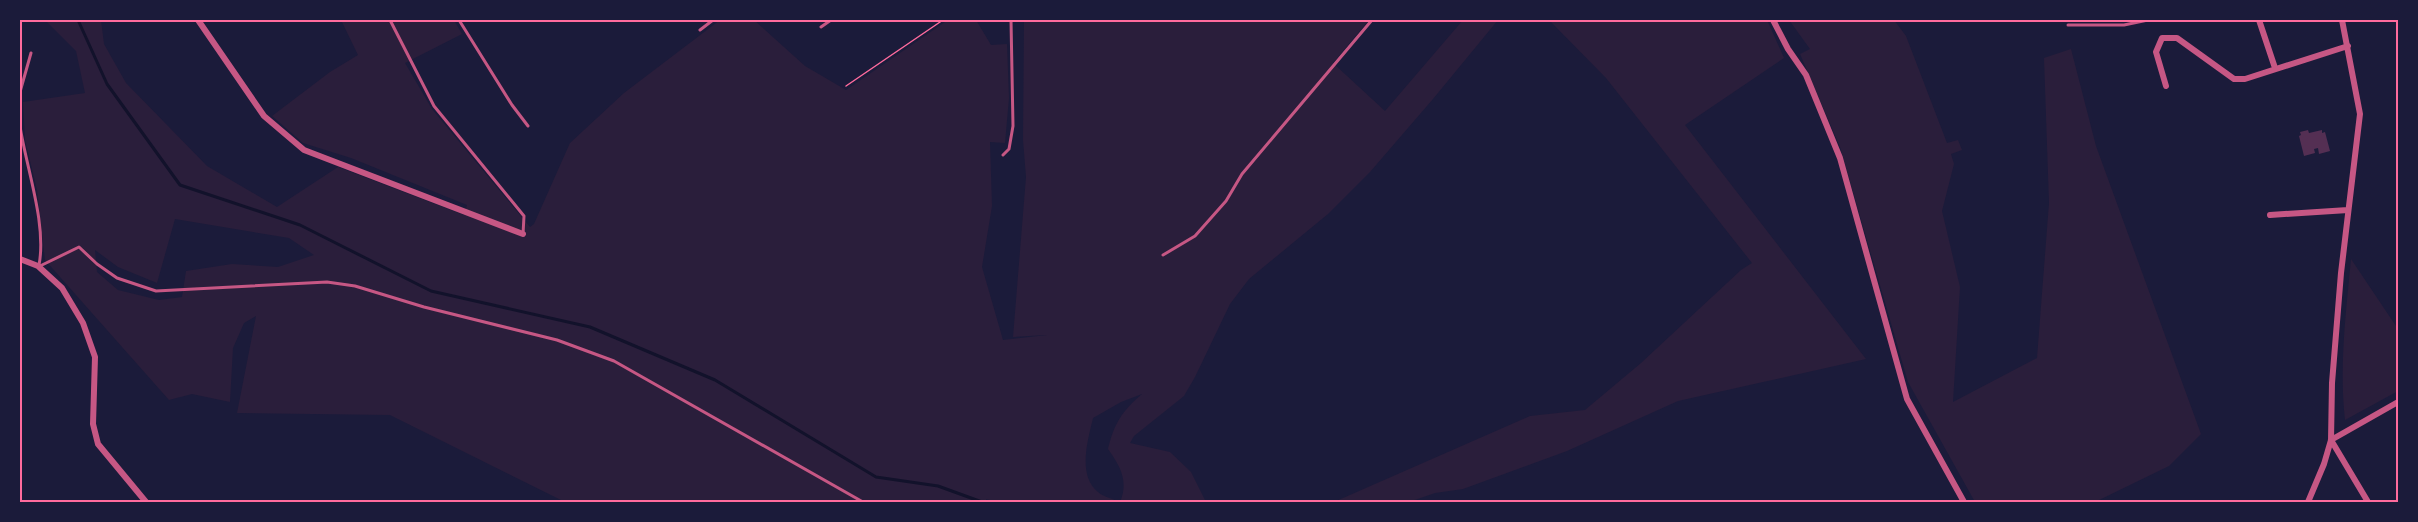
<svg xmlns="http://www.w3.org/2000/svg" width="2418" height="522" font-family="Karla,sans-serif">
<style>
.green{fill:#2a1e3b;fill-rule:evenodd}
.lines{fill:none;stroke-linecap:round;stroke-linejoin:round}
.stream{stroke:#12122b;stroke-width:3}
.building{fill:#542f53}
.path{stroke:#ff6b9d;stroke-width:1.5}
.service{stroke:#c65784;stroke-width:3}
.minor{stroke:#c65784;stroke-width:6}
.neatline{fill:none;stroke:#ff6b9d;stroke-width:2}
</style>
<rect width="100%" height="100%" fill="#1b1b3a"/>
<path class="green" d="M45,20H101L104,44L126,83L207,166L277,207L338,167L464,215L467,205L351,158L303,143L272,116L330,72L358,55L341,20H454L462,34L405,63L432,109L530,227L534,224L570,143L624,93L720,20H754L805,66L846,90L948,20H976L991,45L1007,44L1009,98L1005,143L990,142L992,206L982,267L1003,340L1047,335L1013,337L1026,177L1023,140L1024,20H1369L1333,63L1385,111L1463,20H1498L1433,99L1370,172L1328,214L1249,279L1230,304L1195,377L1184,396L1134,436L1130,443L1170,452L1191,472L1206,502H997L986,499L987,502H565L390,415L237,413L256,316L244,323L233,348L230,402L192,394L169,400L45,260L37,190L25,140L23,102L85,93L76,51ZM175,219L289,238L314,255L278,267L232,264L186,271L182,297L159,300L118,290L97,272L95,250L118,267L157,283ZM1142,394C1122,411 1114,424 1108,449C1120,466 1129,481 1120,502C1114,499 1103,497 1098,492C1077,475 1088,440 1093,418L1121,402Z
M1549,20H1767L1784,58L1685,125L1866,359L1678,401L1567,451L1463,489L1435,493L1409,502H1334L1530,416L1585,410L1641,363L1741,270L1752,263L1606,78Z
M1789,20H1894L1906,36L1947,143L1958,140L1962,150L1951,154L1954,164L1942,211L1960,287L1953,402L2037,358L2049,203L2044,58L2071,49L2096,146L2201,434L2169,466L2095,502H1975L1908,382L1840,147L1800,54L1810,49Z
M2351,259L2398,329V391L2345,420C2339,367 2346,312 2351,259Z"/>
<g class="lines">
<path class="stream" d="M78,20L107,84L180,185L300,225L431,291L590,327L715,380L876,477L938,486L982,502"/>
</g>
<path class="building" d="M2308,130L2309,133L2322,130V133L2325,132L2330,151L2319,154L2318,148L2314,149L2315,153L2304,156L2299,136L2301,135L2300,132Z"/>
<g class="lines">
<path class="path" d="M846,86L943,20"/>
<path class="service" d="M390,20L434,106L524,216L523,234
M459,20L512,105L528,126
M2068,25H2124L2148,20
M821,27L831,20
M700,30L713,20
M20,92L31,53
M20,126C26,167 47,224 39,265
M1003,155L1009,149L1013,126L1011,20
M1163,255L1195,236L1226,201L1242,174L1372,20
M40,266L79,247L97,264L117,278L156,291L327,282L355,286L424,307L557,340L614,361L863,502"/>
<path class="minor" d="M198,20L264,116L304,150L523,234
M1773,20L1788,49L1806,75L1840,158L1907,399L1964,502
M2259,20L2275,68
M2166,86L2156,52L2162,38H2177L2234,79H2245L2348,46
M2270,215L2348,210
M20,259L38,266L62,288L83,323L95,357L93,424L98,444L146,502
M2331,440L2398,402
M2331,440L2368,502
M2308,502L2324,464L2331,440L2332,383L2341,273L2360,114L2342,20"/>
</g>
<rect width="2418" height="522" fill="none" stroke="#1b1b3a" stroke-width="42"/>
<rect x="21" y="21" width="2376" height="480" class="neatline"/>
</svg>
